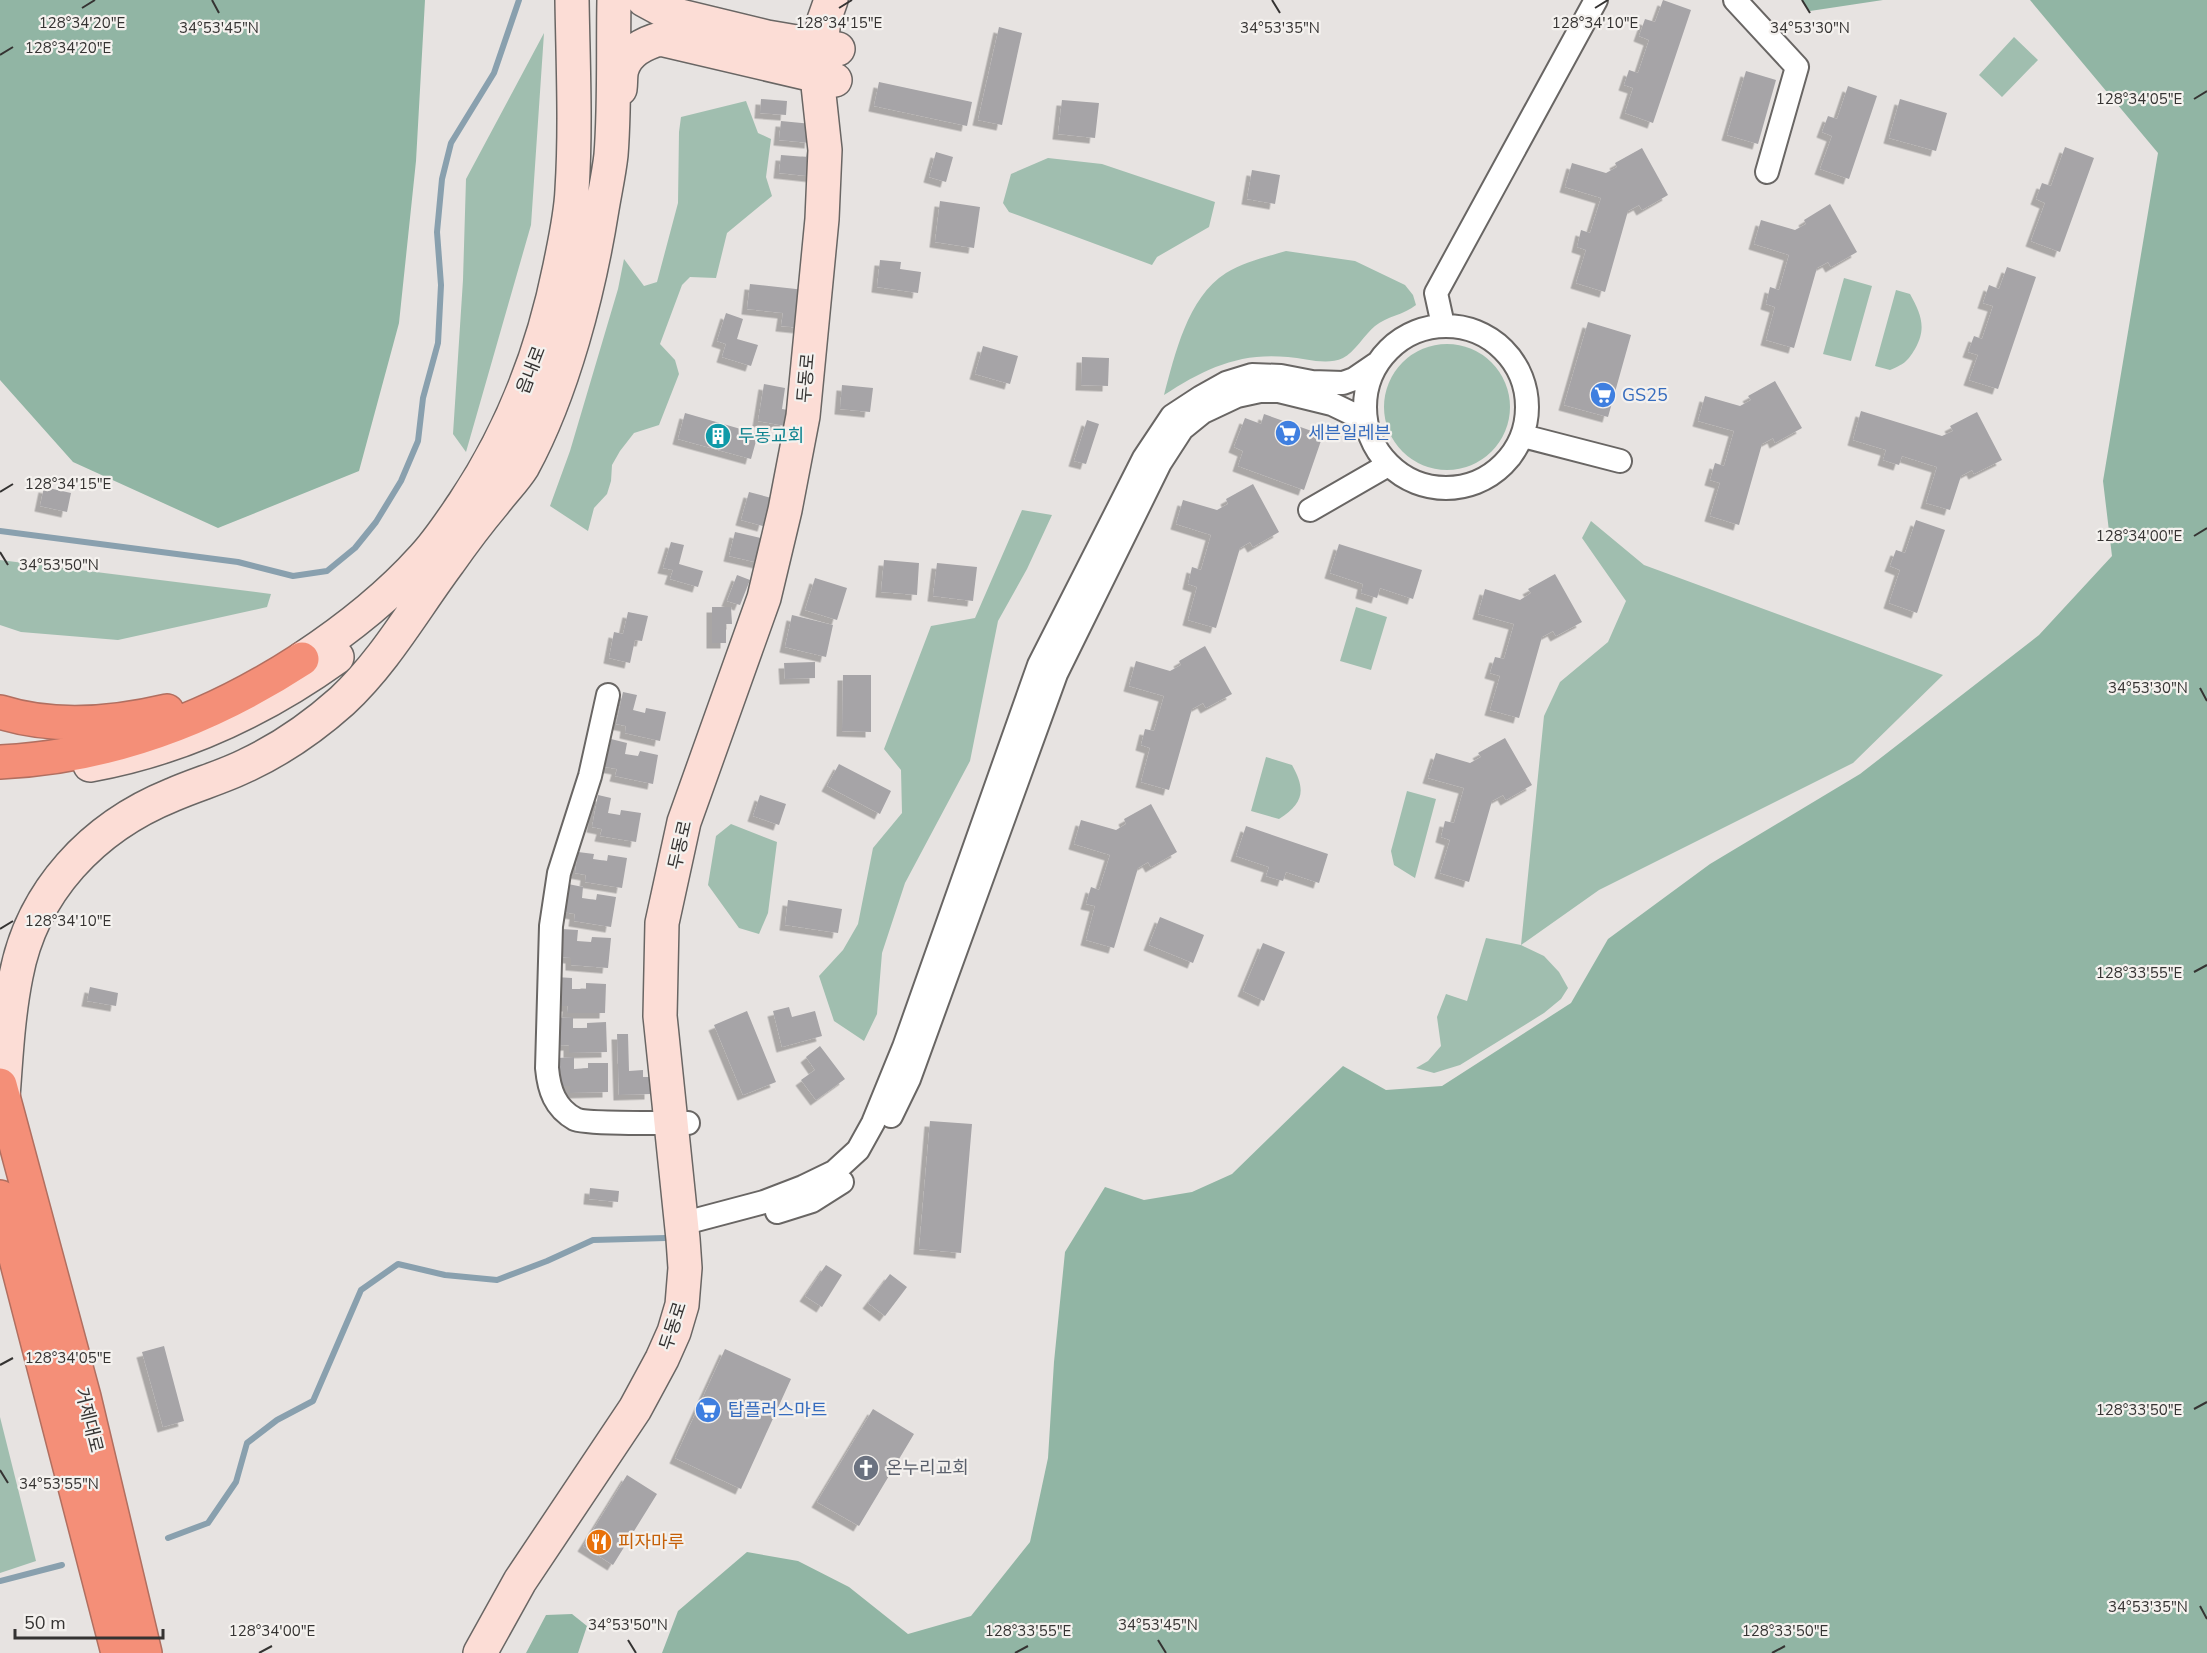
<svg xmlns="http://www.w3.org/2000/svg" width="2207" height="1653" font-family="'Nunito Sans','Noto Sans KR',sans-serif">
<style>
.green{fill:#a0beaf}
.forest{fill:#91b5a4}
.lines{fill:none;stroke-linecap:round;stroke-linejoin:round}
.stream{stroke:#89a0ae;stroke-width:6}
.building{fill:#a6a4a7;filter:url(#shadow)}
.street-casing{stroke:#696664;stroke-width:26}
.secondary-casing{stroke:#696664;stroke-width:36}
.highway-casing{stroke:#b16f60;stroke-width:36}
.street{stroke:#fff;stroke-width:22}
.secondary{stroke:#fcddd6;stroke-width:33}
.highway{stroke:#f48f78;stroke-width:33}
.ticks{fill:none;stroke:#353332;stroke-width:2}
.labels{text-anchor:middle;stroke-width:4.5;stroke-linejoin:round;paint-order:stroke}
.street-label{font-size:18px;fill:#353332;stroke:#f4f1ee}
.shop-label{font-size:18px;fill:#366cbe;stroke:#f4f1ee;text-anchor:start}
.culture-label{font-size:18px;fill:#0d838f;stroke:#f4f1ee;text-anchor:start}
.worship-label{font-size:18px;fill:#5b616d;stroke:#f4f1ee;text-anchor:start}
.food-label{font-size:18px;fill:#c56008;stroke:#f4f1ee;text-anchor:start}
.ticks-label{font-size:15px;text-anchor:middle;fill:#353332;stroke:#f4f1ee;stroke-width:4.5;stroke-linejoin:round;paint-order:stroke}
</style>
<defs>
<filter id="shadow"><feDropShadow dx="-5.5" dy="5.5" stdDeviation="0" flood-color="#0004"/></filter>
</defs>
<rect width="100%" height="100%" fill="#e7e3e1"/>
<path class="green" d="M544,33L531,225L466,452L453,434L463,280L466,179Z
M2014,37L2038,60L2002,97L1979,75Z
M746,101L758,133L771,139L766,177L772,196L727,233L716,278L690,277L682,285L660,344L675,360L679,374L659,425L634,433L620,451L612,465L611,481L607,494L594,508L588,531L550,506L570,451L618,289L624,259L644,286L657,282L678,203L679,132L681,117Z
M1048,158L1102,164L1215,202L1209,227L1157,257L1152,265L1009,212L1003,203L1011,174Z
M1286,251L1355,261L1405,285L1413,295L1416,305C1404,315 1387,316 1375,326C1365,334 1354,353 1343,358C1326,366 1305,358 1288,357C1239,352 1204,369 1164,395C1175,355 1187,298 1226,273C1244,262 1266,257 1286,251Z
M1844,278L1872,286L1851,361L1823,354Z
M1896,290L1910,294C1921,314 1927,328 1915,349C1907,362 1904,364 1890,370L1875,366Z
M1384 407a63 63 0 1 1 126 0a63 63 0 1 1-126 0Z
M1022,510L1052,515L1027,569L998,621L970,761L905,883L882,953L877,1014L864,1041L834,1021L819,976L843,950L858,924L873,848L902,813L901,770L884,749L931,626L975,618Z
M1591,521L1644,565L1943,675L1853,763L1599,890L1521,945L1544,956L1559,972L1568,988L1561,999L1544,1013L1460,1065L1434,1073L1416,1068L1428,1061L1441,1046L1437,1017L1446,994L1467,1001L1486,938L1521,945L1544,716L1560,682L1608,642L1626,601L1582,538Z
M0,560L271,594L267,607L118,640L21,632L0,625Z
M1356,607L1387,617L1371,670L1340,661Z
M1266,757L1292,765C1306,790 1304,803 1279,819L1251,811Z
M1407,791L1436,799L1415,878L1394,865L1391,851Z
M731,824L777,842L768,913L759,934L739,928L708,885L716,836Z
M0,1417L36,1561L0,1573Z"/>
<path class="forest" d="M0,0H425L416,161L399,323L359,471L218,528L73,462L0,380Z
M1801,0H1883L1810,11Z
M2030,0H2207V1653H662L678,1611L747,1552L798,1561L849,1587L908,1634L971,1616L1030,1542L1048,1458L1054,1362L1065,1252L1105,1187L1144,1200L1192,1192L1232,1174L1343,1066L1386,1090L1442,1086L1571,1003L1608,939L1710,864L1860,774L2039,635L2112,556L2103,481L2158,153Z
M572,1614L587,1626L578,1653H526L546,1615Z"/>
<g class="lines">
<path class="stream" d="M0,531L238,562L293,576L327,571L355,548L376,522L401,481L418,441L423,398L438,343L441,285L437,232L442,179L451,143L494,73L519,0
M168,1538L208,1523L236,1482L247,1443L277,1420L313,1401L361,1290L398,1264L445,1275L497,1280L547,1261L593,1240L666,1238
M0,1581L62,1565"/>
</g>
<path class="building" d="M1663,0L1691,10L1653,123L1625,113L1633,88L1624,85L1629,70L1638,73L1649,40L1639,36L1645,19L1655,22Z
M999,27L1022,33L1002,125L978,120Z
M1746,71L1776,80L1758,144L1727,135Z
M879,82L972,102L967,126L874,106Z
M1848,86L1877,96L1849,179L1820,169L1832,136L1822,132L1828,116L1837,119Z
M761,99L787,101L786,115L760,113Z
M1900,99L1947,113L1936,151L1889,138Z
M1062,100L1099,103L1095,138L1058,134Z
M781,121L812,124L810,143L779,140Z
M2065,147L2094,158L2060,252L2031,241L2045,203L2036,199L2042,183L2051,186Z
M1642,148L1668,195L1642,210L1639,205L1628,211L1605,292L1576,283L1586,250L1577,247L1581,230L1590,233L1601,198L1565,187L1572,163L1606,173L1617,167L1615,163Z
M807,151L819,152L816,177L779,173L781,155L806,157Z
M936,152L953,157L946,182L929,177Z
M1252,170L1280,175L1275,204L1247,199Z
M940,201L980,207L974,248L935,242Z
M1830,204L1857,252L1831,267L1828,262L1817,268L1794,348L1766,340L1775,307L1766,304L1770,287L1779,290L1789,255L1754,244L1761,220L1795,230L1806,224L1804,220Z
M880,260L901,262L900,269L921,272L918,293L877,287Z
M2007,267L2036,277L1998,389L1969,380L1978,355L1968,352L1974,336L1982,339L1993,306L1983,303L1989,285L1999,289Z
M750,284L805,290L801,328L781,326L783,313L747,309Z
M726,313L743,319L737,339L758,345L751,366L722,357L726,344L717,341Z
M1588,322L1631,335L1608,417L1564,405Z
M983,346L1018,356L1010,384L975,374Z
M1082,357L1109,358L1108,386L1081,385Z
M1775,381L1802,428L1775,443L1773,438L1762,444L1739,525L1710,516L1720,483L1710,480L1715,463L1724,466L1734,431L1698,421L1705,396L1740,406L1751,400L1748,396Z
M764,384L785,388L782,409L788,410L785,426L758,421Z
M842,385L873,388L870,412L840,409Z
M1861,411L1942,436L1953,431L1950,426L1977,412L2002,460L1974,474L1972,470L1961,476L1950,510L1926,503L1937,467L1902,456L1899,465L1883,460L1886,450L1853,440Z
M685,413L758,434L751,459L678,439Z
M1264,414L1323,435L1304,490L1238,466L1243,451L1234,447L1245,418L1261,424Z
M1087,420L1099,424L1086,464L1074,461Z
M1253,484L1279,532L1253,547L1250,542L1240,548L1216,628L1188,620L1197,587L1188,584L1192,567L1201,570L1211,535L1176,524L1183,500L1217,510L1228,504L1226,499Z
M44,487L71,493L67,512L40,506Z
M749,492L779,500L774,522L765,519L763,526L741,520Z
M1916,520L1945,530L1917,613L1889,603L1900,570L1890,566L1896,550L1905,553Z
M735,532L765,539L759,563L729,556Z
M671,542L684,545L679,564L703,571L698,587L670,579L673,570L663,568Z
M1339,544L1422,570L1413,599L1380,588L1377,598L1361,593L1363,584L1330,573Z
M884,560L919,563L917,595L881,592Z
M937,563L977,567L973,601L933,596Z
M1555,574L1582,622L1556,636L1553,631L1542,637L1519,718L1490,710L1500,676L1490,673L1495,657L1504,659L1514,624L1478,614L1485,589L1520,600L1531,593L1528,589Z
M737,575L750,580L740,605L727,601Z
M815,578L847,588L837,620L805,610Z
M712,607H731L732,624H726V643H712Z
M628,612L648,616L642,641L635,640L630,663L609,658L614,632L623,634Z
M792,615L833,625L826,657L785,647Z
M1205,646L1232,694L1206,708L1203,703L1192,709L1169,790L1141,782L1150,748L1141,745L1145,729L1154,731L1164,696L1129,686L1136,661L1170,671L1181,665L1179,661Z
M815,662V678L785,679L784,663Z
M843,675H871V732L842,731Z
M623,692L637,695L633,710L645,713L646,708L666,712L660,741L625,733L626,726L616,724Z
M1505,738L1532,785L1506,800L1503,795L1492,801L1469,882L1440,873L1450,840L1441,837L1445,821L1454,823L1464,788L1428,778L1436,753L1470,763L1481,757L1478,753Z
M611,739L627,743L625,754L638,756L640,751L658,755L653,784L615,776L617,769L605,767Z
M839,764L891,791L880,814L827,786Z
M598,795L611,798L608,813L620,815L621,810L641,813L636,842L600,836L602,829L592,827Z
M760,795L786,804L779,825L753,816Z
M1151,804L1177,852L1151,867L1148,862L1138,868L1114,948L1086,940L1095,906L1086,904L1091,887L1099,890L1110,855L1074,844L1081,820L1116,830L1126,824L1124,819Z
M1246,826L1328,854L1319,883L1286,872L1283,881L1266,876L1269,867L1236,856Z
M578,852L594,854L593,859L607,861L608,855L627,858L622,888L585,882L586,875L575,873Z
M568,884L583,887L582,898L596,900L597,894L616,897L611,927L574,921L575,914L563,912Z
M788,900L842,909L838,933L785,925Z
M1160,917L1204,935L1193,963L1149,945Z
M562,929L578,930L577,941L591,942L592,937L611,938L608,968L571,965V958L560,957Z
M1263,943L1285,952L1264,1001L1243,991Z
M556,977L572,978V989H586V983L606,984L605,1013H567L568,1006H556Z
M90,987L118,993L116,1006L87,1001Z
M789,1007L792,1017L815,1011L822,1036L782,1047L773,1011Z
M747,1011L776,1082L743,1095L714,1025Z
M573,1017V1028H587V1023L606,1022L607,1052L569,1053V1045L557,1046L556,1018Z
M617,1034H628L629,1071L643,1070V1077H650V1094L619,1095Z
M820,1046L845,1079L816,1100L801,1080L815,1070L806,1057Z
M574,1057V1069L588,1068V1063H608V1092L570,1093V1086H558V1058Z
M930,1121L972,1124L961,1253L919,1249Z
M590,1188L619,1191L618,1202L589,1199Z
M826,1265L842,1275L822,1307L805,1296Z
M890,1274L907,1287L885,1316L868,1303Z
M164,1346L184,1421L163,1427L142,1352Z
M725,1349L791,1379L741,1489L675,1458Z
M873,1409L914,1434L859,1526L817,1502Z
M627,1475L657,1494L613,1565L583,1546Z"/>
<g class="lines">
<g class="street-casing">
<path id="street" d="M1735,0L1797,67L1767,172
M1443,325L1436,293L1596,0
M1365 407a81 81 0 1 1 162 0a81 81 0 1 1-162 0Z
M1523,436L1620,461
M1310,510L1388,465
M608,695L590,776L559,873L551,926L547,1068C549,1090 555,1108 575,1119C584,1124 671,1123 688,1123
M891,1116L909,1079L1056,674L1160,463L1182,429L1203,412L1237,396L1260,391H1279L1332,404L1357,416L1367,428
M777,1212L812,1201L842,1182
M681,1224L764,1202L803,1187L834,1172L858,1150L873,1123L904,1047L1039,665L1144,458L1172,416L1201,397L1226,383L1252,375L1281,376L1312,382L1343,383L1354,379L1376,364"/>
</g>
<g class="secondary-casing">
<path id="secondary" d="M644,0L668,13L767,37L838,49
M620,89C621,83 620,75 622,69C627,52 645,43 660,39L835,80
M302,659C346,630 388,597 423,558C439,541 451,522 464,503C512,431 543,351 560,266C565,241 571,215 572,190C576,127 573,63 572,0
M90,765C179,749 263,710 337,657
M3,1097C6,1057 8,1016 16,976C32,891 93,827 172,795C197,784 223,777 247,765C281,749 314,726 342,701C385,661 414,609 449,562C463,542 478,522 494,503C503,491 515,479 523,466C563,392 589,291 602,209C605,191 609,173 611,155C615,104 613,51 614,0
M480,1653L520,1581L635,1409L662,1359L674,1332L682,1305L685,1268L683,1239L660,1016L662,923L684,822L764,598L785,510L803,416L822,219L825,150L817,76L824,20L831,0"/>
</g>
<g class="highway-casing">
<path id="highway" d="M0,712C54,729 112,724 167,711
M0,762C110,757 210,719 302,659
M0,1085L84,1397L145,1653
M0,1197L118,1653"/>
</g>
<use href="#street" class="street"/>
<use href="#secondary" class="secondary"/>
<use href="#highway" class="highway"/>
</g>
<path class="ticks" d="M212,0L219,13M1272,0L1280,13M1802,0L1810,13M82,8L95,0M839,8L852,0M1595,8L1608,0M0,55L13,47M2194,99L2207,91M0,492L13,484M2194,536L2207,528M0,552L8,565M2200,688L2207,701M0,929L13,921M2194,972L2207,965M0,1365L13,1358M2194,1409L2207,1402M0,1470L8,1483M2200,1606L2207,1619M628,1640L636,1653M1158,1640L1166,1653M259,1653L272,1646M1015,1653L1028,1646M1772,1653L1785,1646"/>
<defs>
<g id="supermarket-disc" transform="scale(1.35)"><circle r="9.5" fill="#3f7fe0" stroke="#f4f1ee"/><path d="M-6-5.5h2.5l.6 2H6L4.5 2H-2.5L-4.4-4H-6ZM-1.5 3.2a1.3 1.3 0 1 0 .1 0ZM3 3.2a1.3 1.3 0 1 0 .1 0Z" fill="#fff"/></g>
<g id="building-disc" transform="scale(1.35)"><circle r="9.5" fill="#0f9aa8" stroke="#f4f1ee"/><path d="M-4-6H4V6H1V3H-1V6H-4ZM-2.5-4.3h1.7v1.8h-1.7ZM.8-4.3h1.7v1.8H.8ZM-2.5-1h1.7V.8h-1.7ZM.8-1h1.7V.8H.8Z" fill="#fff"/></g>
<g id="church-disc" transform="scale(1.35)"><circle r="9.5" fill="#6b7280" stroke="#f4f1ee"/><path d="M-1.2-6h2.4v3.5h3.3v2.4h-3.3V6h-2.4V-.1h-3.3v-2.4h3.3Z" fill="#fff"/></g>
<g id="restaurant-disc" transform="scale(1.35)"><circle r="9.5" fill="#e8710a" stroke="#f4f1ee"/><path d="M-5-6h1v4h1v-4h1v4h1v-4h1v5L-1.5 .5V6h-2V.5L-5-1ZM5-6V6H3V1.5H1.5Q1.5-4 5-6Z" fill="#fff"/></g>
</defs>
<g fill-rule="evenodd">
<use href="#supermarket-disc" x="1603" y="395"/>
<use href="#supermarket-disc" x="1288" y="433"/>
<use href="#building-disc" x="718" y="436"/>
<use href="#supermarket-disc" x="708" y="1410"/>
<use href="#church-disc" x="866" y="1468"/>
<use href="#restaurant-disc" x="599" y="1542"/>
</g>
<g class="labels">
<g class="street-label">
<text transform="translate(531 370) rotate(-69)" y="6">읍내로</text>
<text transform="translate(806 378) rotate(-85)" y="6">두동로</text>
<text transform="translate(680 845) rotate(-77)" y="6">두동로</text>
<text transform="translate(673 1326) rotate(-72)" y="6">두동로</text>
<text transform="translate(89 1420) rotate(76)" y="6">거제대로</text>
</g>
<g class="shop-label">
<text x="1622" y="401">GS25</text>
<text x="1308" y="439">세븐일레븐</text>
<text x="728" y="1416">탑플러스마트</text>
</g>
<g class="culture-label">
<text x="738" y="442">두동교회</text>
</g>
<g class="worship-label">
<text x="886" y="1474">온누리교회</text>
</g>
<g class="food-label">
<text x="618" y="1548">피자마루</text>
</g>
</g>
<g class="ticks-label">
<text x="82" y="28">128°34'20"E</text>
<text x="839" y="28">128°34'15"E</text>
<text x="1595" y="28">128°34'10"E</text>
<text x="219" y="33">34°53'45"N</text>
<text x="1280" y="33">34°53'35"N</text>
<text x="1810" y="33">34°53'30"N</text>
<text x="68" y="53">128°34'20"E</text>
<text x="2139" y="104">128°34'05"E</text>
<text x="68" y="489">128°34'15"E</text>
<text x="2139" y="541">128°34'00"E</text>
<text x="59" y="570">34°53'50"N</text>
<text x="2148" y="693">34°53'30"N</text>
<text x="68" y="926">128°34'10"E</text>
<text x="2139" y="978">128°33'55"E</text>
<text x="68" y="1363">128°34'05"E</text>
<text x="2139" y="1415">128°33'50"E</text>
<text x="59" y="1489">34°53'55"N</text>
<text x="2148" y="1612">34°53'35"N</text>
<text x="628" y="1630">34°53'50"N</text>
<text x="1158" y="1630">34°53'45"N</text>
<text x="272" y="1636">128°34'00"E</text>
<text x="1028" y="1636">128°33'55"E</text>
<text x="1785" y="1636">128°33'50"E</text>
</g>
<path d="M15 1629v9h148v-9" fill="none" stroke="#353332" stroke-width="3"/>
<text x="24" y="1629" font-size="18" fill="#353332" stroke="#f4f1ee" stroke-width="4.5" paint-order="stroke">50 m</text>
</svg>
